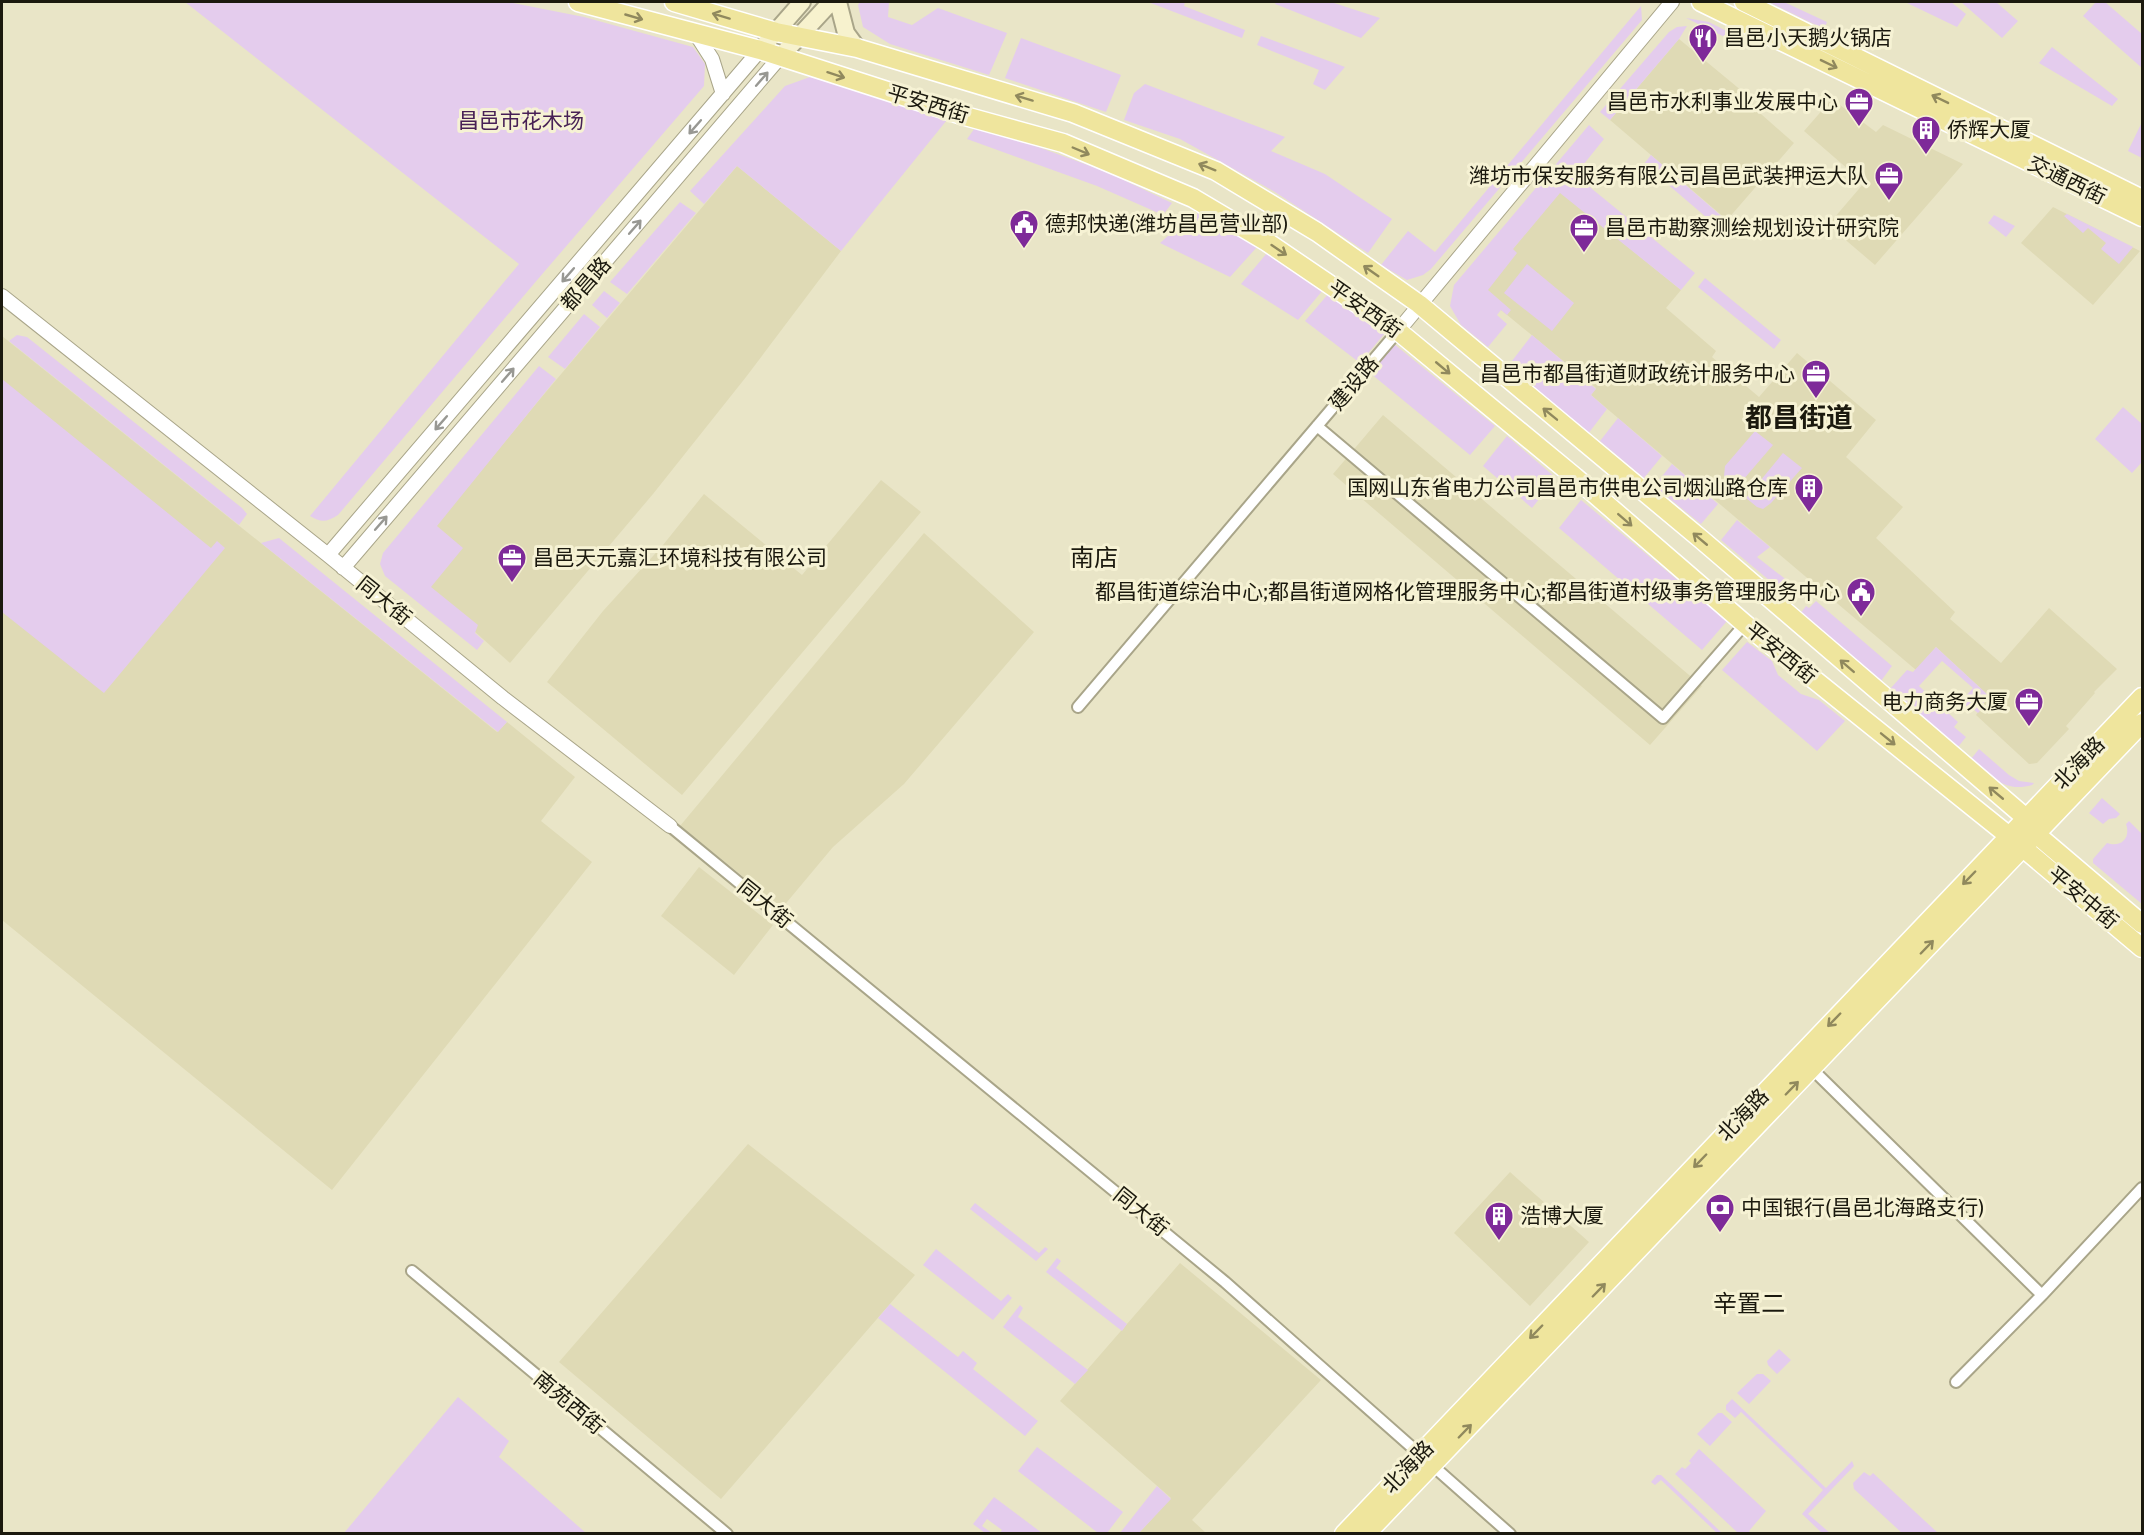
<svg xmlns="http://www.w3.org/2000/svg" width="2144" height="1535" font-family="'Public Sans','Noto Sans SC',sans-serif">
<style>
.built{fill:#dfdab5}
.green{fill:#e4cced}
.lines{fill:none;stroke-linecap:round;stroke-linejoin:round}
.minor-casing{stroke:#a9a589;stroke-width:14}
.tertiary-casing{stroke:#a9a589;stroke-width:16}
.secondary-casing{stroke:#a9a589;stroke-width:20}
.primary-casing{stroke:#fff;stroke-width:21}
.minor{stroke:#fff;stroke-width:10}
.tertiary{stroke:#fff;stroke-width:14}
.secondary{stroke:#f7f2ce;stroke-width:16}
.primary{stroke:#efe59d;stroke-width:18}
.oneway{stroke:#90895d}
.oneway2{stroke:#989893}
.labels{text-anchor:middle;stroke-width:6;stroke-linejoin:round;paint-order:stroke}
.poi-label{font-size:21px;fill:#1b190e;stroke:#f6f2d4;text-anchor:start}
.street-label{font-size:21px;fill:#1b190e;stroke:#f6f2d4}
.park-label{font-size:21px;fill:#472055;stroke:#f6f2d4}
.quarter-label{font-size:24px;fill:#1b190e;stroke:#f6f2d4}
.district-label{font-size:27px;font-weight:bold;fill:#1b190e;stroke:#f6f2d4}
</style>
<rect width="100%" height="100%" fill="#e9e5c7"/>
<path class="built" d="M1679,39L1748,96L1745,100L1794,143L1727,220L1610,120Z
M1832,99L1876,132L1883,125L1963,164L1875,265L1828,225L1864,183L1804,131Z
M737,166L841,251L746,377L653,494L510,663L402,567L540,399Z
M1560,192L1681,290L1666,308L1716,351L1712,357L1759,397L1797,353L1876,420L1846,457L1903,507L1876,538L1955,612L1950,619L2001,663L2049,608L2117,669L2094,692L2095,693L2066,726L2069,729L2037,763L2029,764L1976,715L1989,696L1936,647L1916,670L1618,418L1591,395L1596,388L1478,291Z
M2053,207L2140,251L2093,305L2021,243Z
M2,336L497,732L507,722L575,777L541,821L592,862L332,1190L2,920Z
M1383,415L1702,686L1650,745L1333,474Z
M881,480L921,512L682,795L547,682L603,611L663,545L704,494L802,575Z
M924,533L1034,632L904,784L833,847L782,908L680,826Z
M699,867L773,925L734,975L661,916Z
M748,1144L915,1275L721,1499L559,1362Z
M1510,1172L1589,1242L1530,1306L1454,1233Z
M1180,1263L1321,1380L1192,1520L1206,1533H1139L1171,1498L1060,1401Z"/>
<path class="green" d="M185,2H508L584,17L693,47L705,64L704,86L538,279L338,515C327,522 321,523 310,516L519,264Z
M860,2H889L888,17L912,25L938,8L1007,33L989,75L890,44L863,27L858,5Z
M1148,2H1185L1184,6L1245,30L1242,38Z
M1276,2H1331L1380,18L1361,38L1275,4Z
M1769,2H1784L1827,22L1824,29Z
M1905,2H1951L1966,14L1957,27Z
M1961,2H1996L2018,21L2002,38Z
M2096,2H2105L2142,34V68L2083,16Z
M1641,6L1642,20L1431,269L1423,275L1407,280L1381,265L1408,231L1435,252Z
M1686,18L1709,22L1752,44L1749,49Z
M1687,26L1679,39L1610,120L1600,112L1669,32L1677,27Z
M1261,36L1345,67L1325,90L1313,84L1319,70L1257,45Z
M1021,38L1121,75L1106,112L1005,78Z
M2052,47L2118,99L2112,106L2039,63Z
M810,77L951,115L841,251L737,166L704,204L690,191L785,86Z
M1145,84L1285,137L1271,151L1325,174L1392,219L1368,253L1275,192L1180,139L1124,120L1134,93Z
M2142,122V158L2128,151Z
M977,125L1107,172L1172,203L1163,215L1097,186L967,139Z
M1589,125L1604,139L1575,175L1695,273L1681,290L1560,193L1513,249L1517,253L1488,290L1511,310L1507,315L1501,310L1497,315L1507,324L1488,347L1461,325L1450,306L1454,285Z
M1651,155L1734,227L1727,235L1644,164Z
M680,202L696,213L627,294L610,282Z
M1195,212L1257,247L1230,277L1160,243Z
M2067,214L2133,247L2119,264L2101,249L2106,243L2088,228L2083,233L2064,216Z
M1994,215L2015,226L2006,237L1988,223Z
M1267,253L1323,290L1298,320L1241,284Z
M1527,264L1574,303L1552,331L1504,293Z
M1705,278L1781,340L1774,349L1698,287Z
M604,291L620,303L607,318L592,305Z
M1329,293L1385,333L1360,363L1305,321Z
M584,314L600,327L565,369L548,357Z
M17,335L27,337L242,508L247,514L239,525L9,341Z
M1532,335L1596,389L1591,395L1607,409L1588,434L1508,366Z
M1394,344L1495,426L1470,455L1370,373Z
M539,366L556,379L437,526L463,548L431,587L478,625L475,633L484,641L477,650L385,576L380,564L383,553Z
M2,379L211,548L217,541L225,548L104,693L2,612Z
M2123,407L2142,424V462L2132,473L2095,439Z
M1618,418L1662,456L1644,478L1600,441Z
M1755,431L1773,445L1737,487L1727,481L1724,476L1725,466Z
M1507,436L1556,478L1532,508L1483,466Z
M1783,453L1802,468L1771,503L1763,509L1757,507L1746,498Z
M1672,464L1718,504L1701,524L1654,486Z
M1581,500L1727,621L1702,650L1559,528Z
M1737,520L1770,547L1757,557L1802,592L1794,601L1721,540Z
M279,538L507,722L498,732L261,543Z
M1816,601L1892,666L1881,681L1800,614L1806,606L1809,608Z
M1747,642L1772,661L1778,675L1801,694L1819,700L1845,721L1817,751L1722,670Z
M1936,647L1989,696L1980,707L1982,709L1978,713L1968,705L1963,710L1958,705L1973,688L1942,661L1919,686L1958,722L1954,727L1966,737L1958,747L1890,689L1907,670L1913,672Z
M1979,749L2009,775L2019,781L2034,783L2032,785C2004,793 1991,776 1971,759Z
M2102,798L2120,814L2116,818L2109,819L2103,824L2089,813Z
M2129,821L2142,834V904L2093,863V859L2107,843C2121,848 2131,838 2126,824Z
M975,1203L1039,1253L1045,1247L1048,1249L1036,1261L970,1209Z
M936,1249L1001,1301L1008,1294L1012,1298L993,1320L923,1265Z
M1057,1258L1061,1261L1056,1268L1127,1324L1122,1331L1046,1272Z
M890,1304L958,1357L963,1351L977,1363L973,1369L1038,1421L1025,1436L878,1318Z
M1020,1305L1023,1308L1018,1317L1088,1370L1075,1384L1003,1327Z
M1779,1349L1791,1360L1777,1374L1768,1365L1767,1361Z
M1757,1374H1763L1771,1381L1749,1404L1737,1393Z
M458,1397L509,1441L499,1457L586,1533H344Z
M1732,1399L1826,1488L1852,1461L1854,1466L1808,1514L1830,1533H1822L1802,1514L1823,1490L1741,1412L1735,1418L1726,1410V1405Z
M1718,1413H1722L1732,1422L1710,1446L1697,1434Z
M1037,1447L1123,1512L1107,1533H1098L1018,1471Z
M1699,1449L1766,1511L1749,1531L1751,1533H1738L1675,1474L1682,1467L1685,1469L1691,1463L1689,1461Z
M1864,1472L1870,1476L1873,1473L1938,1533H1902L1854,1489L1853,1483Z
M1657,1475H1661L1722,1533H1717L1661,1480L1655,1485L1651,1482Z
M1157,1486L1171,1499L1139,1533H1120Z
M994,1497L1042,1533H1000L1002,1530L987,1519L982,1526L992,1533H985L973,1524Z"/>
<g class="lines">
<g class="minor-casing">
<path id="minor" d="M1317,426L1663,718L1745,624
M1078,707L1398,331
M670,826L1225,1282L1510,1534
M1808,1065L2042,1295
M412,1271L727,1534
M1956,1382L2042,1295L2142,1188"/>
</g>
<g class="tertiary-casing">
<path id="tertiary" d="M696,34L712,59L723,94
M2,296L328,555L503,698L670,826
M1398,331L1672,2
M328,555L760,50
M343,568L780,57"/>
</g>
<g class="secondary-casing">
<path id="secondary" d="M838,2L846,33L857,48
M760,50L802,2
M780,57L831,2"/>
</g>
<g class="primary-casing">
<path id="primary" d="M578,2L760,50L965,116L1063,143L1193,198L1267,242L1398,331L1575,477L1745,624L2009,836L2142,948
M674,2L776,32L857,48L1073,113L1216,171L1317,232L1419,304L1702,540L2026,818L2036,834L2142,924
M1701,2L2142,217
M1744,2L2142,199
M1344,1534L2142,697
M1366,1534L2142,723"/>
</g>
<use href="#minor" class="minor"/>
<use href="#tertiary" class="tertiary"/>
<use href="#secondary" class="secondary"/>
<use href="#primary" class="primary"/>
</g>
<defs><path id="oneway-shaft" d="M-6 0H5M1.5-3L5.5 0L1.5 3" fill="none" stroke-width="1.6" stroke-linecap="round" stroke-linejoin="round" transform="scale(1.5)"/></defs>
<g class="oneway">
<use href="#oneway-shaft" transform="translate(721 16) rotate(-163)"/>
<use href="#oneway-shaft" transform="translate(634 17) rotate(16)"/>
<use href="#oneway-shaft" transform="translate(1829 64) rotate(26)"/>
<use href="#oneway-shaft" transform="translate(836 75) rotate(18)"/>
<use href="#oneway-shaft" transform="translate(1024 98) rotate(-163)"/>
<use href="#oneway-shaft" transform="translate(1940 99) rotate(-154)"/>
<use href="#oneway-shaft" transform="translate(1081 151) rotate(23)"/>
<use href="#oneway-shaft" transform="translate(1207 167) rotate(-158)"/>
<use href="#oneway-shaft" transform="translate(1279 250) rotate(34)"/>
<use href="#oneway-shaft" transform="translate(1371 271) rotate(-145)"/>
<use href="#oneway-shaft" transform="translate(1443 368) rotate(40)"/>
<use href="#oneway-shaft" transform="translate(1550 414) rotate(-141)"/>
<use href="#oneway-shaft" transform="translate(1625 520) rotate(41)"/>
<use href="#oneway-shaft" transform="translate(1700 539) rotate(-140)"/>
<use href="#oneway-shaft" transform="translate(1847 666) rotate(-139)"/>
<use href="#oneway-shaft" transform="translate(1888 739) rotate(39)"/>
<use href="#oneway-shaft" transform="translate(1996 793) rotate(-140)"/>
<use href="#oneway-shaft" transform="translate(1969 878) rotate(134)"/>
<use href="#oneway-shaft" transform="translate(1927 947) rotate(-46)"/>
<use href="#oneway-shaft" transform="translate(1834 1020) rotate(134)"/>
<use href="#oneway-shaft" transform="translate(1792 1088) rotate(-46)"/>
<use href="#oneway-shaft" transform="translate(1700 1161) rotate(134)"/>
<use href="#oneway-shaft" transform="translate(1599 1290) rotate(-46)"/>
<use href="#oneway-shaft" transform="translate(1536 1332) rotate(134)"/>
<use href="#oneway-shaft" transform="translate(1465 1431) rotate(-46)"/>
</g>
<g class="oneway2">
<use href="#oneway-shaft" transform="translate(762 79) rotate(-49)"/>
<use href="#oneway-shaft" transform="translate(695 127) rotate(131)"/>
<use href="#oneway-shaft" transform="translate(635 227) rotate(-49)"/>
<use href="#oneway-shaft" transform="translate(568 275) rotate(131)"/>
<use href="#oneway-shaft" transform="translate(508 375) rotate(-49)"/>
<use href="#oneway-shaft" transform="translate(441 423) rotate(131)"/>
<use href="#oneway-shaft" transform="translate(381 523) rotate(-49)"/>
</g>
<defs>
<g id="restaurant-pin" transform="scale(1.5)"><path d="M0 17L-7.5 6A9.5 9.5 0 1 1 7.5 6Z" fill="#7e2a99" stroke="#f6f2d4"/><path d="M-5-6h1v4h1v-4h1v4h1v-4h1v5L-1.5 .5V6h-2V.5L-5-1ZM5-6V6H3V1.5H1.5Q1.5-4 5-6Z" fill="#fff"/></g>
<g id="office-pin" transform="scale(1.5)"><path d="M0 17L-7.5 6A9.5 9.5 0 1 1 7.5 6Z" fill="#7e2a99" stroke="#f6f2d4"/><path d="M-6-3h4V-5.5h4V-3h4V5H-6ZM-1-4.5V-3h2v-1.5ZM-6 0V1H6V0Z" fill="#fff"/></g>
<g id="building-pin" transform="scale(1.5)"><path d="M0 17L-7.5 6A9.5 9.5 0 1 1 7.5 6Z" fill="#7e2a99" stroke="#f6f2d4"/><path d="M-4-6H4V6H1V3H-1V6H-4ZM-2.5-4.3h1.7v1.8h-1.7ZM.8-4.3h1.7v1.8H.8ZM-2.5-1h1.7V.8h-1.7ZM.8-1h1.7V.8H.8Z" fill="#fff"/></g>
<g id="civic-pin" transform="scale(1.5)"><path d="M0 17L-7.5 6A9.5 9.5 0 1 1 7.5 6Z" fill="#7e2a99" stroke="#f6f2d4"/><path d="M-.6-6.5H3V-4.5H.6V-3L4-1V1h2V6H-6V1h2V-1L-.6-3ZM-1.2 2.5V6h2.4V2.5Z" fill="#fff"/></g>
<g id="bank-pin" transform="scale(1.5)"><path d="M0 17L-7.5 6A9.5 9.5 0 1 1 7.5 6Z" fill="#7e2a99" stroke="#f6f2d4"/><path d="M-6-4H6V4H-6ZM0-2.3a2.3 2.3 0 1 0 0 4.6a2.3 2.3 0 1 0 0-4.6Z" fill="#fff"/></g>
</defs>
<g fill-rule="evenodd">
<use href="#restaurant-pin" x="1703" y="38"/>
<use href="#office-pin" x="1859" y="102"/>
<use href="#building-pin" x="1926" y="130"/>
<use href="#office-pin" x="1889" y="176"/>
<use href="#civic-pin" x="1024" y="224"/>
<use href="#office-pin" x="1584" y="228"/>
<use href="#office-pin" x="1816" y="374"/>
<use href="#building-pin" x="1809" y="488"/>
<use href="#office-pin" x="512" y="558"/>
<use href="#civic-pin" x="1861" y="592"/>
<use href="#office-pin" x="2029" y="702"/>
<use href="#bank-pin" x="1720" y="1208"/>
<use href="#building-pin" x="1499" y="1216"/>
</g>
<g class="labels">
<g class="poi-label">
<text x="1724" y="45">昌邑小天鹅火锅店</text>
<text x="1838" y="109" text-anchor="end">昌邑市水利事业发展中心</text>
<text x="1947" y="137">侨辉大厦</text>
<text x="1868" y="183" text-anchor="end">潍坊市保安服务有限公司昌邑武装押运大队</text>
<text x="1045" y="231">德邦快递(潍坊昌邑营业部)</text>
<text x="1605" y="235">昌邑市勘察测绘规划设计研究院</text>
<text x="1795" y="381" text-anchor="end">昌邑市都昌街道财政统计服务中心</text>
<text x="1788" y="495" text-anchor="end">国网山东省电力公司昌邑市供电公司烟汕路仓库</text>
<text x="533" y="565">昌邑天元嘉汇环境科技有限公司</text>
<text x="1840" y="599" text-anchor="end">都昌街道综治中心;都昌街道网格化管理服务中心;都昌街道村级事务管理服务中心</text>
<text x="2008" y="709" text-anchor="end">电力商务大厦</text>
<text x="1741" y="1215">中国银行(昌邑北海路支行)</text>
<text x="1520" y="1223">浩博大厦</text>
</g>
<g class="street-label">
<text transform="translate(928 104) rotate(17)" y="7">平安西街</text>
<text transform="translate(2067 180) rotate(26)" y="7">交通西街</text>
<text transform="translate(586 284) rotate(-49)" y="7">都昌路</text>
<text transform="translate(1365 309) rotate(35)" y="7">平安西街</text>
<text transform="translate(1354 383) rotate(-50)" y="7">建设路</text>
<text transform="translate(384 601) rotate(39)" y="7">同大街</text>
<text transform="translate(1781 653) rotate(39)" y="7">平安西街</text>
<text transform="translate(2079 763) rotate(-46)" y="7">北海路</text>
<text transform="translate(2083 898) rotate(40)" y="7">平安中街</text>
<text transform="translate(765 904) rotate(39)" y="7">同大街</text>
<text transform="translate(1743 1115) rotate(-46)" y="7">北海路</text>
<text transform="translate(1141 1212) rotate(39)" y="7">同大街</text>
<text transform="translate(569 1403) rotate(40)" y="7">南苑西街</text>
<text transform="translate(1408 1467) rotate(-46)" y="7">北海路</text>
</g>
<g class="park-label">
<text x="521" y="128">昌邑市花木场</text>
</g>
<g class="quarter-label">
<text x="1094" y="566">南店</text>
<text x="1749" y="1312">辛置二</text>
</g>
<g class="district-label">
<text x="1799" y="427">都昌街道</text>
</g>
</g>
<rect width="2144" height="1535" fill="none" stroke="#1b190e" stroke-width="6"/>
</svg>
